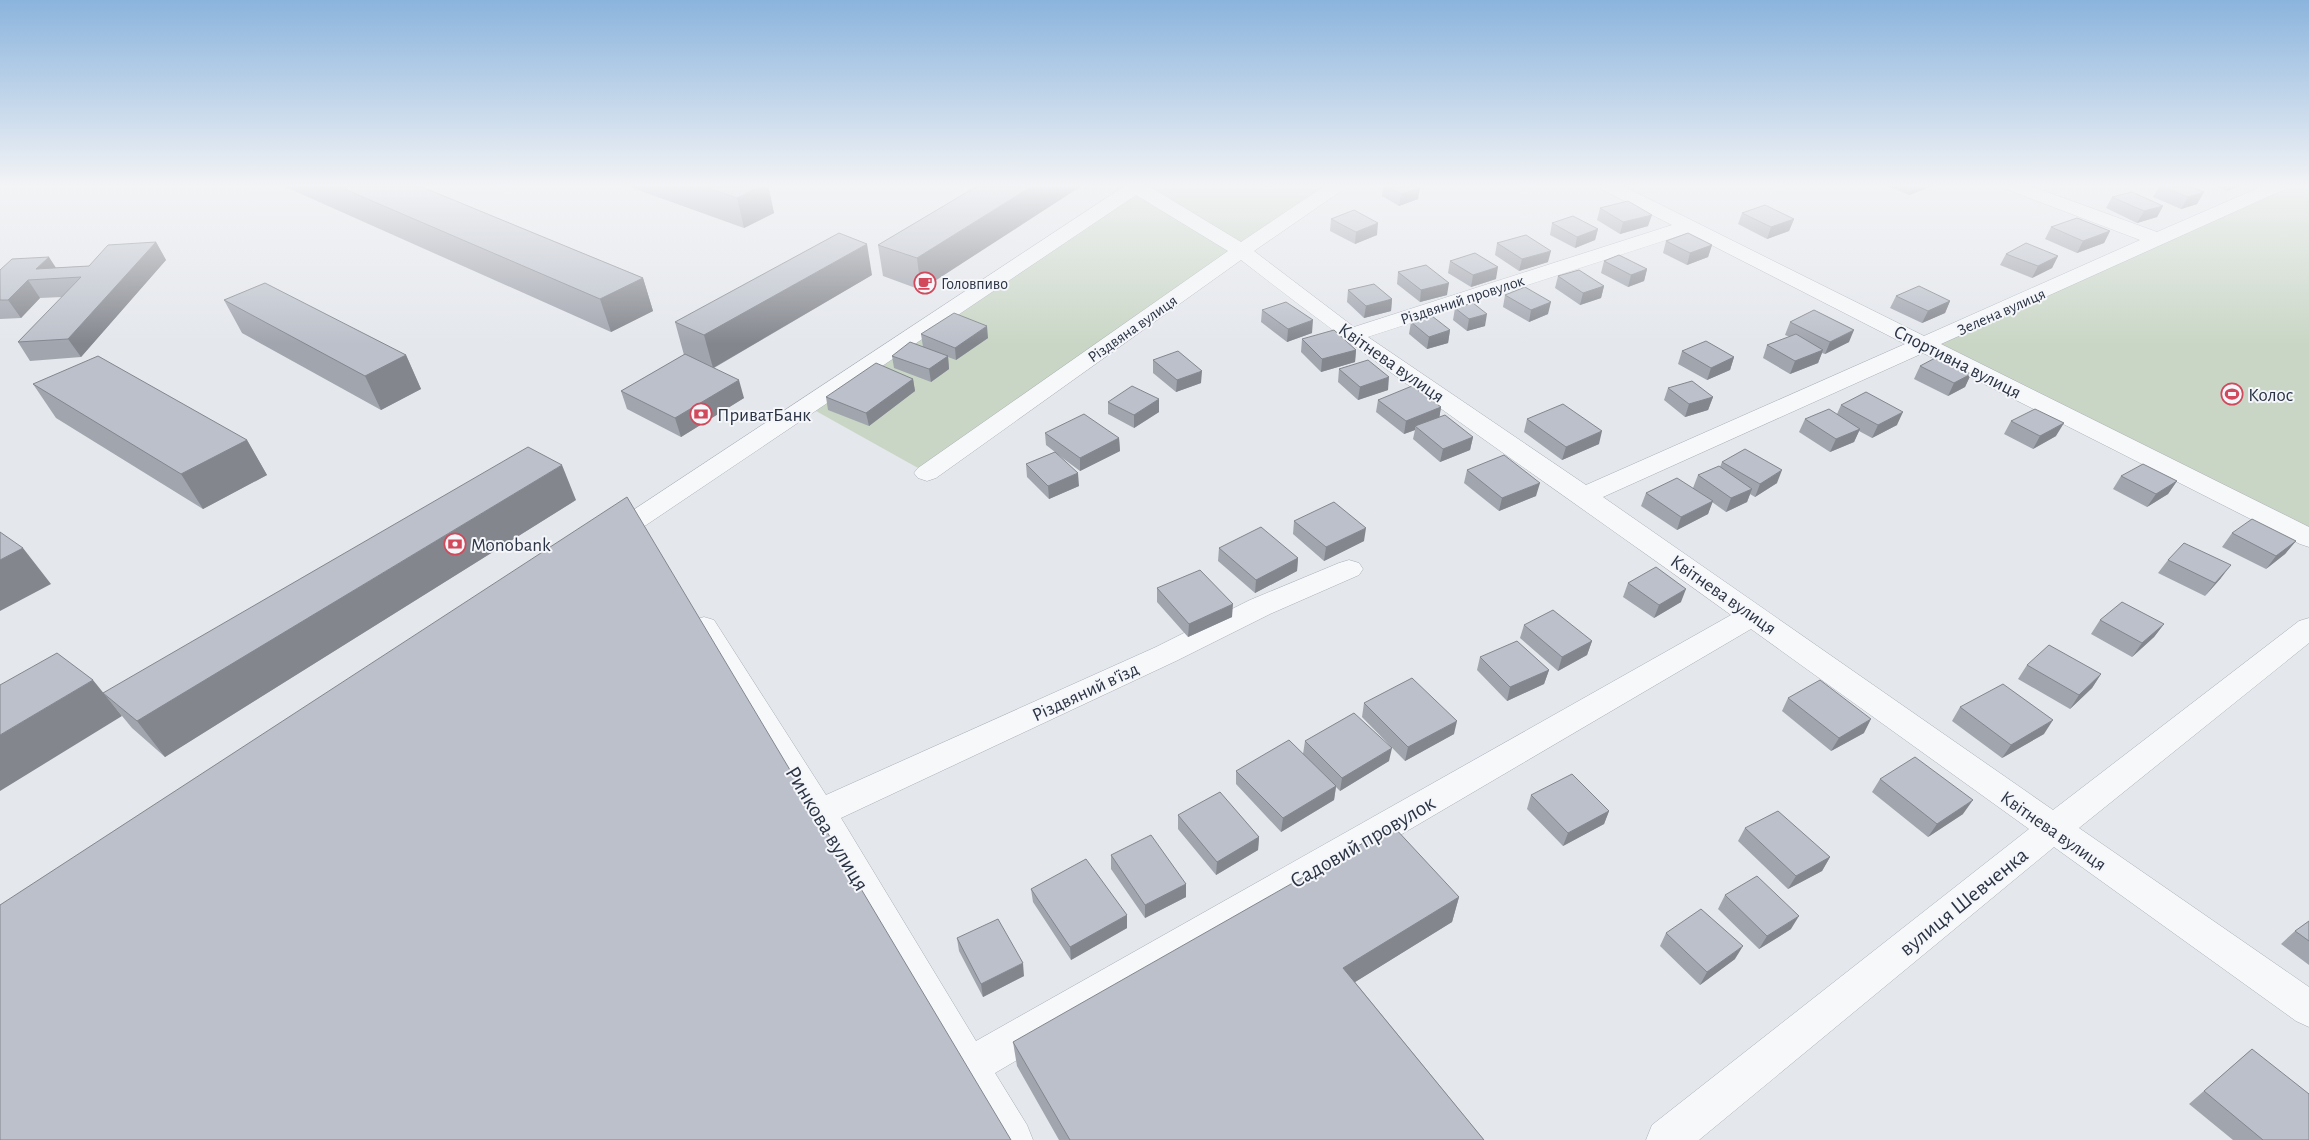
<svg xmlns="http://www.w3.org/2000/svg" width="2309" height="1140" font-family="'Alegreya Sans',sans-serif">
<style>
.green{fill:#c9d6c5}
.lines{fill:none;stroke-linecap:round;stroke-linejoin:round}
.minor-casing{stroke:#a9aeb7;stroke-width:1}
.minor{fill:#f7f8fa;fill-rule:evenodd}
.wall{fill:#a1a5ae}
.shaded-wall{fill:#83868d}
.building{fill:#bbc0ca;stroke:#83868d}
.labels{text-anchor:middle;stroke-width:4;stroke-linejoin:round;paint-order:stroke}
.far-poi-label{font-size:16px;fill:#2b3445;stroke:#f4f6f9;text-anchor:start}
.far-street-label{font-size:16px;fill:#2b3445;stroke:#f4f6f9}
.street-label{font-size:19px;fill:#2b3445;stroke:#f4f6f9}
.poi-label{font-size:19px;fill:#2b3445;stroke:#f4f6f9;text-anchor:start}
.near-street-label{font-size:22px;fill:#2b3445;stroke:#f4f6f9}
</style>
<rect width="100%" height="100%" fill="#e4e7ec"/>
<path class="green" d="M1138,185H1335L927,473L807,406Z
M2279,185H2309V538L1926,344Z"/>
<g class="lines">
<g class="minor-casing">
<path id="minor" d="M1126,185H1147L1241,242L1326,185H1347L1344,189L1254,251L1354,327L1672,225L1601,189L1598,185H1621L1924,336L2140,240L2006,189L2003,185H2028L2157,232L2265,185H2288L2285,189L1941,344L2309,527V547L2300,544L1923,353L1603,497L2053,810L2299,621L2309,618V643L2079,828L2309,987V1027L2296,1021L2054,847L1699,1140H1646L1652,1125L2029,829L1751,629L995,1073L1027,1125L1033,1140H989L808,823L690,627L694,620L704,617L714,620L826,795L1156,647L1250,600L1339,563L1349,560L1359,563L1363,569L1359,575L1270,614L1176,661L841,818L976,1041L1731,615C1568,497 1400,384 1241,260L936,478L927,481L918,478L914,473L918,468L1228,251L1136,195L618,544L609,547L600,544L596,538L600,532ZM1688,233L1905,344L1586,485L1368,337Z"/>
</g>
<use href="#minor" class="minor"/>
</g>
<path class="wall" d="M281,185H417L643,278L653,311L611,332Z
M624,185H768L774,213L744,228Z
M979,185L921,290L883,276L878,245Z
M1383,185L1418,199L1399,206L1382,196Z
M1885,185H1935L1909,195Z
M2212,185H2241L2240,186L2227,191Z
M2160,186L2204,192L2197,204L2181,209L2153,197Z
M2112,197L2163,206L2157,217L2137,223L2106,208Z
M1600,208L1648,226L1620,234L1597,220Z
M1742,213L1794,219L1789,231L1767,239L1738,224Z
M1331,219L1377,235L1355,244L1330,231Z
M1552,223L1598,229L1595,240L1575,248L1550,235Z
M2051,227L2110,231L2104,243L2077,253L2045,239Z
M1666,241L1712,245L1708,257L1687,265L1663,253Z
M156,242L166,260L81,357L30,361L18,342L62,297L40,298L21,318L0,319V270L89,266Z
M1497,243L1548,262L1519,271L1495,255Z
M2006,254L2058,256L2052,268L2032,278L2000,265Z
M1450,261L1496,279L1471,287L1448,273Z
M1604,261L1647,269L1644,281L1628,287L1601,273Z
M1398,272L1447,295L1420,302L1397,284Z
M872,275L714,368L744,398L681,437L627,409L621,391L684,355L675,322Z
M1558,276L1604,286L1601,298L1580,305L1555,288Z
M1348,290L1392,299L1391,311L1364,318L1347,302Z
M1505,295L1548,314L1529,322L1503,307Z
M1896,296L1950,301L1945,313L1922,323L1890,308Z
M224,300L406,355L421,389L381,410L242,333Z
M1455,308L1485,326L1467,331L1453,320Z
M1262,310L1312,333L1287,342L1261,322Z
M1411,322L1450,330L1448,343L1427,349L1409,334Z
M1790,322L1849,342L1825,354L1822,353L1818,363L1790,374L1763,358L1767,345L1790,337L1785,335Z
M921,334L988,338L956,360L948,357L949,369L931,382L894,368L892,356L923,347Z
M1302,339L1356,350L1355,362L1321,372L1301,352Z
M1682,351L1734,357L1730,370L1707,380L1678,364Z
M1153,360L1201,383L1176,392L1153,373Z
M1920,366L1971,374L1965,387L1948,396L1914,379Z
M1339,369L1388,390L1358,400L1338,382Z
M913,379L915,391L869,426L828,410L826,397Z
M33,384L247,440L267,475L203,509L56,418Z
M1668,388L1713,397L1708,410L1685,417L1664,400Z
M1159,399V412L1134,428L1108,414V402Z
M1378,400L1441,407L1439,418L1473,437L1470,450L1440,462L1413,439L1415,430L1404,434L1376,412Z
M1841,405L1897,425L1872,438L1859,431L1854,442L1830,452L1799,432L1805,419L1837,414Z
M1527,419L1599,444L1562,460L1524,432Z
M2011,421L2056,436L2033,449L2004,434Z
M1045,433L1119,438L1120,451L1080,471L1057,454L1079,486L1049,499L1027,477L1026,464L1055,452L1046,445Z
M1722,462L1777,483L1755,497L1750,494L1747,502L1726,512L1712,502L1708,514L1677,530L1641,506L1646,493L1693,488L1698,475L1720,467Z
M1467,470L1536,496L1499,511L1464,483Z
M2121,476L2177,481L2168,494L2147,507L2113,489Z
M576,500L165,757L132,728L103,693Z
M1294,521L1364,541L1324,561L1293,534Z
M2232,533L2296,541L2285,554L2266,569L2222,547Z
M1219,548L1298,558L1297,571L1255,593L1218,561Z
M2168,560L2221,578L2205,596L2158,573Z
M1628,583L1681,602L1654,618L1623,597Z
M1157,588L1232,617L1188,637L1157,602Z
M2100,620L2164,624L2154,637L2132,657L2091,634Z
M1524,625L1592,641L1587,655L1558,671L1520,638Z
M1480,657L1549,670L1544,684L1507,701L1477,670Z
M2027,665L2101,674L2092,688L2070,709L2018,679Z
M1788,698L1864,733L1831,751L1782,711Z
M1364,703L1454,734L1405,761L1362,717Z
M1960,707L2044,734L2002,758L1952,721Z
M1305,741L1389,761L1340,791L1336,787L1334,800L1281,832L1236,784V771L1303,754Z
M1880,779L1963,814L1928,837L1872,792Z
M1531,795L1609,811L1604,824L1563,846L1527,809Z
M1178,815L1259,837L1258,850L1216,875L1178,829Z
M1745,828L1830,857L1822,871L1788,889L1738,841Z
M1111,855L1186,884V897L1145,918L1111,869Z
M1031,889L1127,928L1071,960L1033,902Z
M1725,895L1791,929L1759,949L1718,909Z
M1459,897L1452,922L1355,982L1484,1140H1059L1017,1066L1013,1042Z
M2309,921V965L2281,944L2295,931Z
M1666,933L1735,959L1700,985L1660,946Z
M957,938L1024,976L983,997L959,951Z
M2252,1049L2309,1140H2233L2189,1104Z"/>
<path class="shaded-wall" d="M763,185H768L774,213L744,228L737,198Z
M1034,185H1083L921,290L917,258Z
M1913,185H1935L1909,195Z
M2230,185H2241L2240,186L2227,191Z
M1420,188L1418,199L1399,206L1401,194Z
M2204,192L2197,204L2181,209L2188,197Z
M2163,206L2157,217L2137,223L2144,211Z
M1652,215L1648,226L1620,234L1623,222Z
M1794,219L1789,231L1767,239L1771,227Z
M1378,223L1377,235L1355,244L1356,232Z
M1598,229L1595,240L1575,248L1577,237Z
M2110,231L2104,243L2077,253L2083,241Z
M156,242L166,260L81,357L68,339Z
M867,244L872,275L713,368L704,335Z
M1712,245L1708,257L1687,265L1690,253Z
M1551,251L1548,262L1519,271L1522,259Z
M2058,256L2052,268L2032,278L2038,266Z
M49,257L60,274L36,269Z
M1498,267L1496,279L1471,287L1473,275Z
M1647,269L1644,281L1628,287L1631,275Z
M643,278L653,311L611,332L600,299Z
M28,280L40,298L21,318L8,300Z
M1449,283L1447,295L1420,302L1421,290Z
M1604,286L1601,298L1580,305L1583,293Z
M1392,299L1391,311L1364,318L1366,306Z
M1950,301L1945,313L1922,323L1928,311Z
M1551,302L1548,314L1529,322L1531,310Z
M1487,314L1485,326L1467,331L1469,319Z
M1313,320L1312,333L1287,342L1288,329Z
M987,326L988,338L956,360L955,348Z
M1450,330L1448,343L1427,349L1429,337Z
M1854,330L1849,342L1825,354L1830,342Z
M1356,350L1355,362L1321,372L1322,359Z
M1823,350L1818,363L1790,374L1795,361Z
M406,355L421,389L381,410L365,376Z
M948,356L949,369L931,382L929,369Z
M1734,357L1730,370L1707,380L1711,368Z
M1202,371L1201,383L1176,392L1177,380Z
M1971,374L1965,387L1948,396L1954,383Z
M1389,377L1388,390L1358,400L1360,387Z
M913,379L915,391L869,426L866,413Z
M739,380L744,398L681,437L675,418Z
M1713,397L1708,410L1685,417L1689,404Z
M1159,399V412L1134,428V415Z
M1441,407L1439,420L1415,426V430L1404,434L1406,421Z
M1903,412L1897,425L1872,438L1878,425Z
M2064,423L2056,436L2033,449L2040,436Z
M1860,429L1854,442L1830,452L1836,439Z
M1602,431L1599,444L1562,460L1566,447Z
M1473,437L1470,450L1440,462L1443,449Z
M1119,438L1120,451L1080,471V458Z
M247,440L267,475L203,509L181,474Z
M562,465L576,500L165,757L137,721Z
M1782,470L1777,483L1755,497L1760,484Z
M1078,473L1079,486L1049,499L1048,486Z
M2177,481L2168,494L2147,507L2156,494Z
M1540,483L1536,496L1499,511L1502,498Z
M1752,489L1747,502L1726,512L1731,498Z
M1713,501L1708,514L1677,530L1681,517Z
M1366,528L1364,541L1324,561L1326,547Z
M2296,541L2285,554L2266,569L2276,556Z
M23,548L51,584L0,611V560Z
M1298,558L1297,571L1255,593L1256,580Z
M2231,565L2221,578L2205,596L2215,583Z
M1686,589L1681,602L1654,618L1659,605Z
M1233,604L1232,617L1188,637L1189,624Z
M2164,624L2154,637L2132,657L2142,643Z
M1592,641L1587,655L1558,671L1562,657Z
M1549,670L1544,684L1507,701L1510,687Z
M2101,674L2092,688L2070,709L2079,695Z
M93,680L122,716L0,791V735Z
M1871,719L1864,733L1831,751L1839,738Z
M2053,720L2044,734L2002,758L2011,745Z
M1457,721L1454,734L1405,761L1408,747Z
M1392,748L1389,761L1340,791L1342,778Z
M1336,786L1334,800L1281,832L1283,818Z
M1973,800L1963,814L1928,837L1937,824Z
M1609,811L1604,824L1563,846L1568,833Z
M1259,837L1258,850L1216,875L1217,862Z
M1830,857L1822,871L1788,889L1796,876Z
M1186,884V897L1145,918V905Z
M1459,897L1452,922L1339,992L1343,968Z
M1127,915V928L1071,960L1070,947Z
M1799,916L1791,929L1759,949L1767,936Z
M1743,946L1735,959L1700,985L1707,972Z
M1023,963L1024,976L983,997L981,984Z"/>
<path class="building" d="M335,185H417L643,278L600,299Z
M699,185H763L737,198Z
M979,185H1034L917,258L878,245Z
M1383,185H1414L1420,188L1401,194Z
M2162,185H2185L2204,192L2188,197L2160,186Z
M2132,192L2163,206L2144,211L2112,197Z
M1628,201L1652,215L1623,222L1600,208Z
M1765,205L1794,219L1771,227L1742,213Z
M1354,210L1378,223L1356,232L1331,219Z
M1573,216L1598,229L1577,237L1552,223Z
M2077,218L2110,231L2083,241L2051,227Z
M839,233L867,244L704,335L675,322Z
M1688,233L1712,245L1690,253L1666,241Z
M1526,235L1551,251L1522,259L1497,243Z
M156,242L68,339L18,342L81,277L28,280L8,300H0V270L12,259L49,257L36,269L89,266L108,245Z
M2026,243L2058,256L2038,266L2006,254Z
M1475,253L1498,267L1473,275L1450,261Z
M1619,255L1647,269L1631,275L1604,261Z
M1426,265L1449,283L1421,290L1398,272Z
M1579,270L1604,286L1583,293L1558,276Z
M265,283L406,355L365,376L224,300Z
M1374,284L1392,299L1366,306L1348,290Z
M1919,286L1950,301L1928,311L1896,296Z
M1525,287L1551,302L1531,310L1505,295Z
M1286,302L1313,320L1288,329L1262,310Z
M1473,303L1487,314L1469,319L1455,308Z
M1814,310L1854,330L1830,342L1790,322Z
M954,313L987,326L955,348L921,334Z
M1432,316L1450,330L1429,337L1411,322Z
M1334,330L1356,350L1322,359L1302,339Z
M1796,334L1823,350L1795,361L1767,345Z
M1706,341L1734,357L1711,368L1682,351Z
M910,342L948,356L929,369L892,356Z
M1178,351L1202,371L1177,380L1153,360Z
M685,354L739,380L675,418L621,391Z
M98,356L247,440L181,474L33,384Z
M1937,357L1971,374L1954,383L1920,366Z
M1368,360L1389,377L1360,387L1339,369Z
M876,363L913,379L866,413L826,397Z
M1692,381L1713,397L1689,404L1668,388Z
M1132,386L1159,399L1134,415L1108,402Z
M1412,386L1441,407L1406,421L1378,400Z
M1866,392L1903,412L1878,425L1841,405Z
M1563,404L1602,431L1566,447L1527,419Z
M1829,409L1860,429L1836,439L1805,419Z
M2035,409L2064,423L2040,436L2011,421Z
M1084,414L1119,438L1080,458L1045,433Z
M1445,415L1473,437L1443,449L1415,426Z
M528,447L562,465L137,721L103,693Z
M1745,449L1782,470L1760,484L1722,462Z
M1055,452L1078,473L1048,486L1026,464Z
M1504,455L1540,483L1502,498L1467,470Z
M2143,464L2177,481L2156,494L2121,476Z
M1719,466L1752,489L1731,498L1698,475Z
M1677,478L1713,501L1681,517L1646,493Z
M627,497L1011,1140H0V905Z
M1334,502L1366,528L1326,547L1294,521Z
M2252,519L2296,541L2276,556L2232,533Z
M1261,527L1298,558L1256,580L1219,548Z
M0,532L23,548L0,560Z
M2184,543L2231,565L2215,583L2168,560Z
M1656,567L1686,589L1659,605L1628,583Z
M1200,570L1233,604L1189,624L1157,588Z
M2122,602L2164,624L2142,643L2100,620Z
M1553,610L1592,641L1562,657L1524,625Z
M1517,641L1549,670L1510,687L1480,657Z
M2049,645L2101,674L2079,695L2027,665Z
M57,653L93,680L0,735V685Z
M1412,678L1457,721L1408,747L1364,703Z
M1820,680L1871,719L1839,738L1788,698Z
M2003,684L2053,720L2011,745L1960,707Z
M1354,713L1392,748L1342,778L1305,741Z
M1289,740L1336,786L1283,818L1236,771Z
M1915,757L1973,800L1937,824L1880,779Z
M1572,774L1609,811L1568,833L1531,795Z
M1220,792L1259,837L1217,862L1178,815Z
M1778,811L1830,857L1796,876L1745,828Z
M1393,826L1459,897L1343,968L1484,1140H1070L1013,1042Z
M1151,835L1186,884L1145,905L1111,855Z
M1086,859L1127,915L1070,947L1031,889Z
M1757,876L1799,916L1767,936L1725,895Z
M1701,909L1743,946L1707,972L1666,933Z
M998,919L1023,963L981,984L957,938Z
M2309,921V941L2295,931Z
M2252,1049L2309,1094V1140H2263L2204,1091Z"/>
<linearGradient id="sky" x2="0" y2="1"><stop stop-color="#8bb4dd"/><stop offset="0.54" stop-color="#f3f4f6"/><stop offset="1" stop-color="#f3f4f6" stop-opacity="0"/></linearGradient>
<rect width="2309" height="344" fill="url(#sky)"/>
<defs>
<g id="cafe-ring" transform="scale(1.125)"><circle r="9.5" fill="#f4f6f9" stroke="#d1495b" stroke-width="1.5"/><path d="M-5.5-4.5H6V0H3Q3 3.5 0 3.5H-2.5Q-5.5 3.5-5.5 0ZM3-3.2v2h1.7v-2ZM-6 4.5H4V6H-6Z" fill="#d1495b"/></g>
<g id="stadium-ring" transform="scale(1.125)"><circle r="9.5" fill="#f4f6f9" stroke="#d1495b" stroke-width="1.5"/><path d="M0-5a6.5 5 0 1 0 0 10a6.5 5 0 1 0 0-10ZM-3.5-1.8h7v3.6h-7Z" fill="#d1495b"/></g>
<g id="bank-ring" transform="scale(1.125)"><circle r="9.5" fill="#f4f6f9" stroke="#d1495b" stroke-width="1.5"/><path d="M-6-4H6V4H-6ZM0-2.3a2.3 2.3 0 1 0 0 4.6a2.3 2.3 0 1 0 0-4.6Z" fill="#d1495b"/></g>
</defs>
<g fill-rule="evenodd">
<use href="#cafe-ring" x="925" y="283"/>
<use href="#stadium-ring" x="2232" y="394"/>
<use href="#bank-ring" x="701" y="414"/>
<use href="#bank-ring" x="455" y="544"/>
</g>
<g class="labels">
<g class="far-poi-label">
<text x="941" y="289">Головпиво</text>
</g>
<g class="far-street-label">
<text transform="translate(1462 299) rotate(-18)" y="6">Різдвяний провулок</text>
<text transform="translate(2001 311) rotate(-24)" y="6">Зелена вулиця</text>
<text transform="translate(1132 328) rotate(-35)" y="6">Різдвяна вулиця</text>
</g>
<g class="street-label">
<text transform="translate(1958 361) rotate(27)" y="7">Спортивна вулиця</text>
<text transform="translate(1392 362) rotate(35)" y="7">Квітнева вулиця</text>
<text transform="translate(1724 594) rotate(35)" y="7">Квітнева вулиця</text>
<text transform="translate(1085 691) rotate(-25)" y="7">Різдвяний в'їзд</text>
<text transform="translate(2054 830) rotate(35)" y="7">Квітнева вулиця</text>
</g>
<g class="poi-label">
<text x="2248" y="401">Колос</text>
<text x="717" y="421">ПриватБанк</text>
<text x="471" y="551">Monobank</text>
</g>
<g class="near-street-label">
<text transform="translate(828 828) rotate(59)" y="8">Ринкова вулиця</text>
<text transform="translate(1362 841) rotate(-30)" y="8">Садовий провулок</text>
<text transform="translate(1963 901) rotate(-39)" y="8">вулиця Шевченка</text>
</g>
</g>
</svg>
